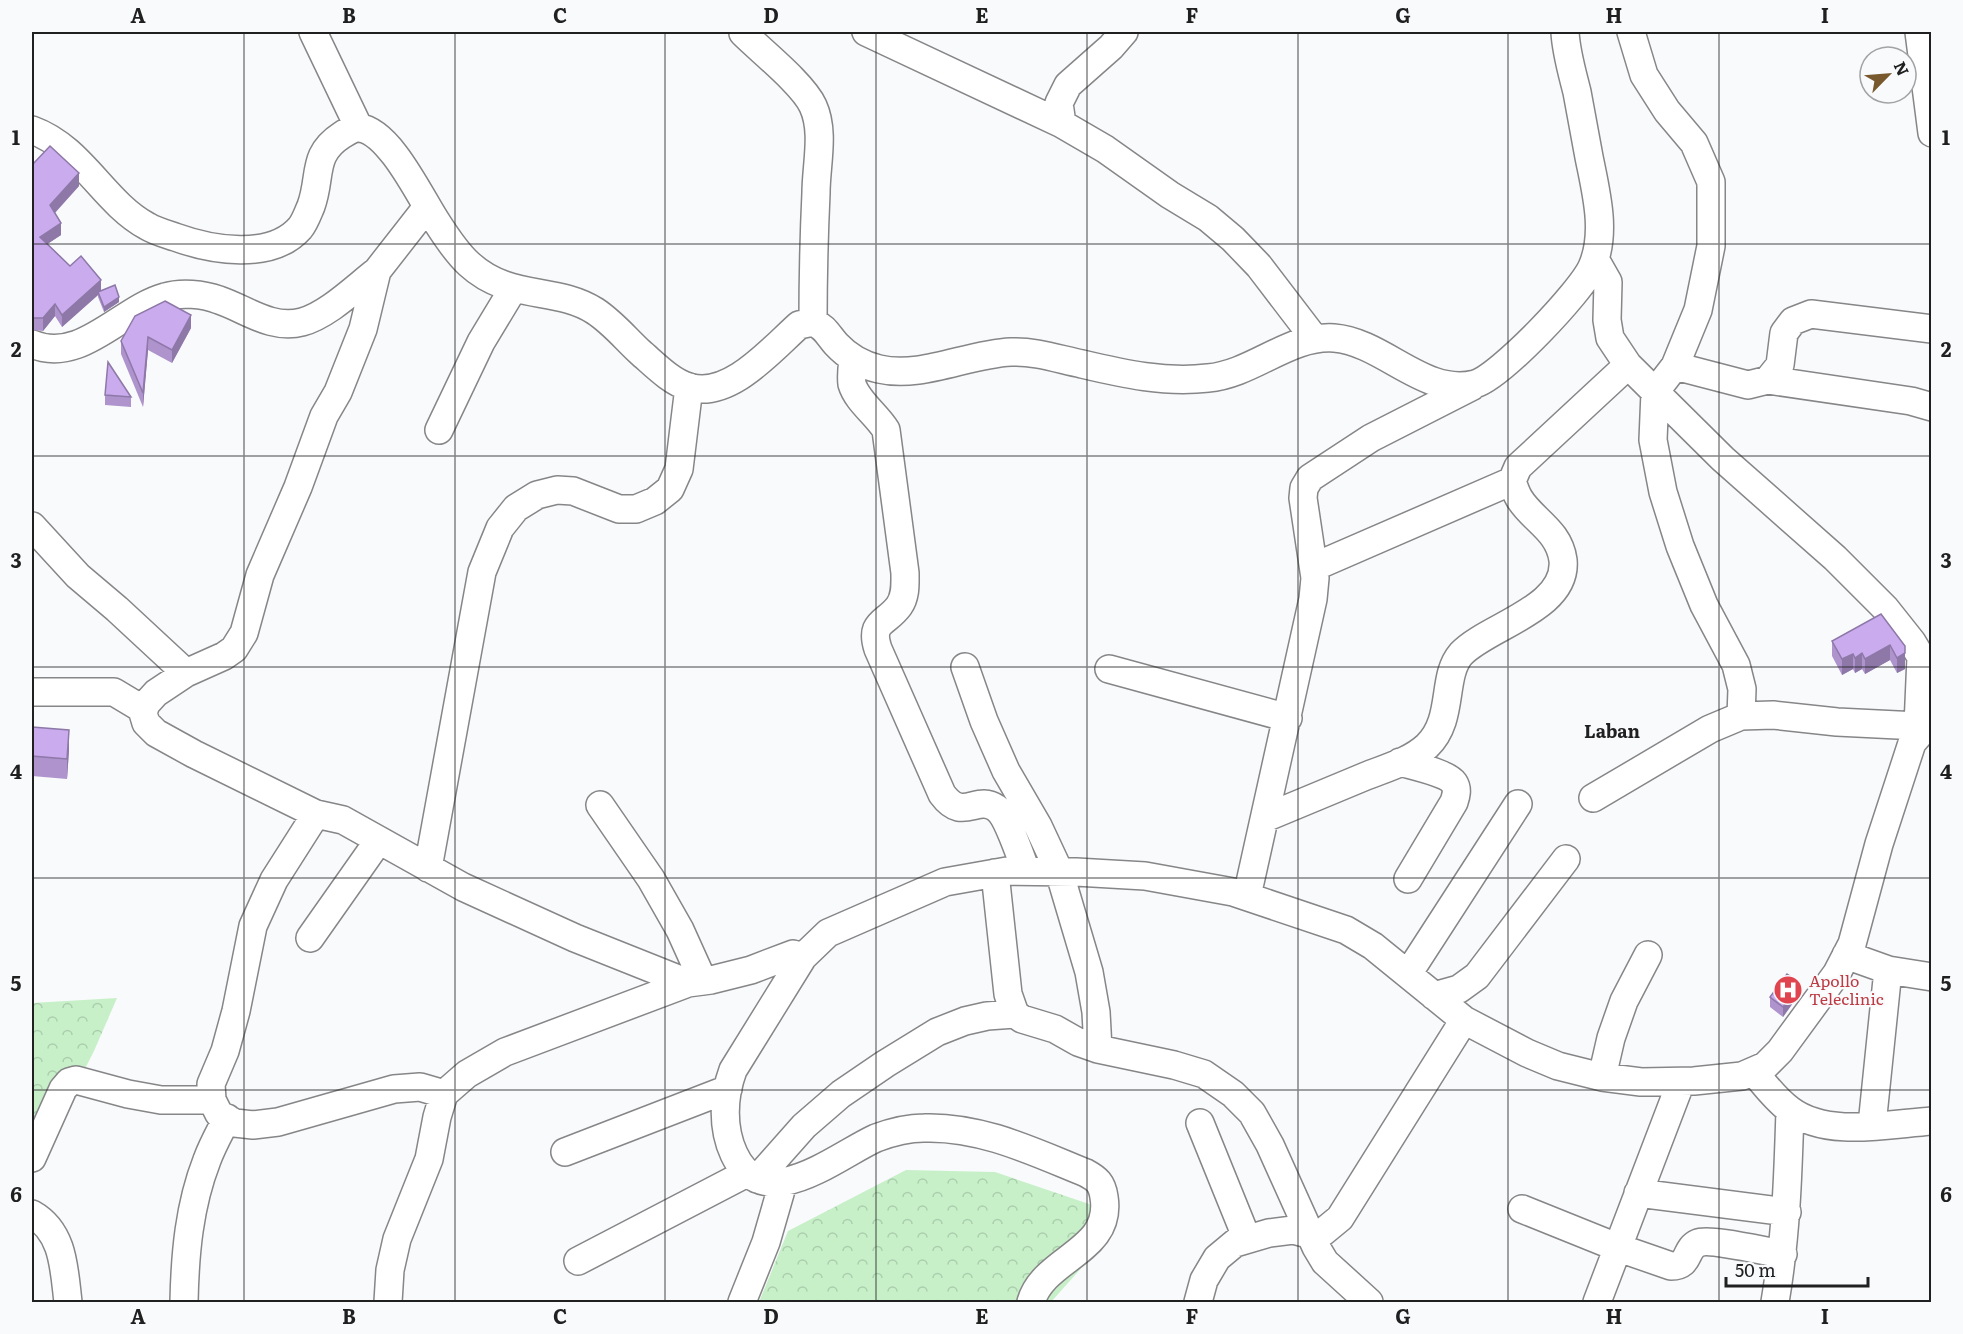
<svg xmlns="http://www.w3.org/2000/svg" width="1963" height="1334" font-family="Literata,serif">
<style>
.forest{fill:url(#forest-crowns)}
.lines{fill:none;stroke-linecap:round;stroke-linejoin:round}
.minor-casing{stroke:#868688;stroke-width:30}
.minor{stroke:#fff;stroke-width:27}
.wall{fill:#ae93cd}
.shaded-wall{fill:#8d78a7}
.building{fill:#caabee;stroke:#8d78a7;stroke-width:1.5}
.grid{fill:none;stroke:#202021;stroke-width:1.5;stroke-opacity:0.55}
.labels{text-anchor:middle;stroke-width:4.5;stroke-linejoin:round;paint-order:stroke}
.health-label{font-size:16px;fill:#be3a42;stroke:#f9fafc;text-anchor:start}
.neighbourhood-label{font-size:18px;font-weight:bold;fill:#202021;stroke:#f9fafc}
.neatline{fill:none;stroke:#202021;stroke-width:2}
.grid-label{font-size:20px;text-anchor:middle;font-weight:bold;fill:#202021}
</style>
<defs>
<pattern id="forest-crowns" width="20" height="18" patternUnits="userSpaceOnUse" patternTransform="scale(1.5)"><rect width="20" height="18" fill="#c7f0c9"/><path d="M2 6a3 3 0 1 1 6 0M12 15a3 3 0 1 1 6 0" fill="none" stroke="#abceac"/></pattern>
</defs>
<rect width="100%" height="100%" fill="#f9fafc"/>
<path class="forest" d="M117,998L94,1051L32,1173V1003Z
M906,1170L995,1172L1095,1206L1093,1255L1051,1302H759L788,1231Z"/>
<g class="lines">
<g class="minor-casing">
<path id="minor" d="M313,32L359,128
M866,32L1062,124L1105,149L1170,195L1208,218L1233,239L1259,266L1314,338
M1631,32L1644,75L1667,111L1694,143L1711,182V246L1698,310L1675,366L1655,392L1653,440L1663,492L1680,546L1704,605L1736,665L1742,689L1741,716
M1919,32L1932,133
M743,33C761,51 803,84 813,106C825,132 816,165 816,193C814,236 813,279 813,322
M1062,124L1059,103L1068,85L1111,47L1124,32
M32,130C82,148 103,202 147,226C155,231 166,234 175,237C211,250 271,261 300,228C305,222 308,213 311,206C322,176 311,155 342,135C347,132 354,127 360,128C391,132 422,201 438,224C447,238 457,253 469,264C509,301 556,286 595,311C612,322 625,338 640,352C654,364 671,382 689,387C729,400 772,349 799,325L813,322C825,327 828,335 836,344C848,357 862,365 879,369C921,379 967,354 1011,352C1035,351 1058,359 1082,364C1124,374 1165,383 1208,378C1253,374 1289,335 1334,338C1384,342 1424,397 1475,384C1500,377 1581,292 1592,267C1607,233 1596,192 1589,157C1585,136 1581,113 1577,92C1572,72 1566,52 1565,32
M427,207L377,271L363,329L338,392L324,416L298,487L260,575L244,633L234,649L224,656L186,673L156,693L146,704L143,713L146,723L156,733L194,754L316,814L343,820L463,887L575,938L688,983
M1595,259L1608,282L1607,320L1610,338L1628,365L1723,459L1835,558L1885,608L1912,642L1921,657L1918,726L1920,733
M32,344C81,365 121,309 165,297C181,292 203,294 219,300C246,309 271,330 302,322C328,315 356,287 377,271
M853,360C852,367 851,376 852,384C857,401 877,415 886,430L905,573C905,584 906,596 899,606C886,624 869,621 878,649L942,794C963,823 976,794 996,808C1007,815 1021,858 1026,871
M1675,366L1748,385L1768,380L1780,365L1784,333L1793,321L1811,314L1932,329
M1768,380L1911,401L1932,407
M439,430L481,342L513,289
M32,526L78,576L117,609L186,673
M1314,567L1512,481
M965,667L984,721L1006,771L1038,826L1059,871L1089,972L1096,1012L1098,1049
M1109,669L1288,718
M32,692H114L144,710
M1400,762C1413,766 1447,773 1454,783C1458,789 1456,796 1454,802L1408,879
M1593,798L1710,729L1741,716L1773,715L1837,722L1918,726
M600,805L651,879L680,930L703,981
M316,814L274,880L253,926L236,1011L225,1051L211,1084L212,1100L219,1114L235,1123L253,1125L278,1122L394,1089L420,1087L444,1094
M1265,818C1299,804 1332,790 1366,776C1386,768 1411,761 1427,746C1455,719 1441,677 1461,654C1487,626 1568,609 1563,560C1559,530 1532,520 1519,498C1516,493 1514,487 1512,481L1518,467L1628,365
M428,868L482,572L500,528L516,508L537,495L557,490L573,491L619,509H636L655,501L670,489L679,469L689,387
M995,873L1008,994L1015,1014L1022,1019L1055,1029L1078,1042L1098,1049L1174,1065L1204,1074L1233,1094L1252,1113L1270,1145L1316,1247L1325,1262L1369,1302
M1247,896L1313,599L1315,578L1303,498L1304,488L1310,478L1371,438L1471,387
M310,938L379,840
M1846,955L1888,970L1932,977
M1408,974L1518,804
M1434,996L1459,989L1477,976L1566,859
M1754,1072C1765,1085 1776,1100 1790,1110C1827,1138 1888,1124 1932,1121
M1602,1077L1611,1038L1624,1001L1648,955
M1200,1123L1247,1239
M1872,1125L1888,970
M565,1152L728,1089
M32,1158L63,1089L69,1082L76,1080L128,1094L161,1100H212
M757,1179L804,1126L841,1094L885,1064L937,1032L965,1021L987,1016L1015,1014
M1638,1193L1787,1212
M1522,1209L1619,1248L1671,1266C1691,1266 1684,1249 1698,1243C1709,1238 1768,1252 1783,1254
M32,1214C64,1232 64,1269 68,1302
M578,1261L747,1173
M184,1302C185,1254 189,1206 207,1160C212,1146 220,1132 227,1118
M388,1302L390,1270L397,1239L429,1159L437,1117L444,1094L467,1074L505,1052L688,983L711,980L751,970L793,954L803,957
M742,1302L766,1242L783,1183
M1031,1302C1044,1257 1113,1252 1104,1197C1102,1183 1097,1179 1086,1173C1034,1152 981,1126 924,1128C907,1128 892,1132 876,1138C836,1156 764,1218 734,1154C722,1128 723,1097 733,1070L803,957L828,933L945,882L1007,871L1076,872L1145,876L1233,892L1346,930L1373,946L1464,1020L1527,1053L1558,1066L1602,1077L1641,1082L1694,1081L1742,1076L1765,1066L1780,1051L1837,973L1852,944L1879,844L1912,743L1924,729L1932,726
M1198,1302L1204,1280L1217,1258L1235,1243L1269,1233L1293,1230L1308,1234L1323,1232L1340,1218L1464,1020
M1597,1302L1681,1082
M1775,1302C1786,1237 1788,1177 1790,1110"/>
</g>
<use href="#minor" class="minor"/>
</g>
<path class="wall" d="M32,165L79,186L55,213L61,235L47,244L70,266L101,291L119,302L104,312L98,297V295L62,327L55,316L43,331L32,330Z
M191,328L172,363L148,350L143,407L121,354V341Z
M105,395L131,397V407L105,405Z
M1881,614L1905,669L1897,673L1890,660L1865,674L1862,669L1855,673L1853,669L1842,675L1832,656V641Z
M32,727L69,750L67,779L32,776Z
M1800,993L1783,1017L1770,1007V997Z"/>
<path class="shaded-wall" d="M79,173V186L50,218V205Z
M61,223V235L40,249V237Z
M101,280V292H98V295L62,327V315Z
M119,297V302L104,312V307Z
M55,304V316L43,331V318Z
M191,315V328L172,363V350Z
M148,337V350L143,407V393Z
M1890,645V660L1865,674V659Z
M1905,646V669L1897,673V658Z
M1862,653V669L1855,673V658Z
M1853,654V669L1842,675V659Z
M69,730V750L67,779V759Z
M1800,983V993L1783,1017V1007Z"/>
<path class="building" d="M50,146L79,173L50,205L61,223L40,237L70,266L81,256L101,280L62,315L55,304L43,318H32V165Z
M115,285L119,297L104,307L98,292Z
M165,301L191,315L172,350L148,337L143,393L121,341L135,316Z
M108,362L131,397L105,395Z
M1881,614L1905,646V653L1897,658L1890,645L1865,659L1862,653L1855,658L1853,654L1842,659L1832,641Z
M32,727L69,730L67,759L32,756Z
M1787,974L1800,983L1783,1007L1770,997Z"/>
<path class="grid" d="M244,32V1302M455,32V1302M665,32V1302M876,32V1302M1087,32V1302M1298,32V1302M1508,32V1302M1719,32V1302M32,244H1932M32,456H1932M32,667H1932M32,878H1932M32,1090H1932"/>
<defs>
<g id="hospital-disc" transform="scale(1.5)"><circle r="9.5" fill="#e0444e" stroke="#f9fafc"/><path d="M-5-5h3v3.5h4V-5h3V5h-3V1.5h-4V5h-3Z" fill="#fff"/></g>
</defs>
<g fill-rule="evenodd">
<use href="#hospital-disc" x="1788" y="990"/>
</g>
<g class="labels">
<g class="health-label">
<text x="1809" y="987">Apollo<tspan x="1809" dy="18">Teleclinic</tspan></text>
</g>
<g class="neighbourhood-label">
<text x="1612" y="738">Laban</text>
</g>
</g>
<rect width="1963" height="1334" fill="none" stroke="#f9fafc" stroke-width="66"/>
<g transform="translate(1888 75) rotate(65)"><circle r="28" fill="#f9fafc" stroke="#a2a3a4" stroke-width="1.5"/>
<path d="M0-4.5L10 22L0 15L-10 22Z" fill="#78592e"/>
<text y="-9" font-size="16" font-weight="bold" text-anchor="middle" fill="#202021">N</text>
</g>
<path d="M1726 1277v9h142v-9" fill="none" stroke="#202021" stroke-width="3"/>
<text x="1735" y="1277" font-size="18" fill="#202021" stroke="#f9fafc" stroke-width="4.5" paint-order="stroke">50 m</text>
<rect x="33" y="33" width="1897" height="1268" class="neatline"/>
<g class="grid-label">
<text x="138" y="23">A</text>
<text x="349" y="23">B</text>
<text x="560" y="23">C</text>
<text x="771" y="23">D</text>
<text x="982" y="23">E</text>
<text x="1192" y="23">F</text>
<text x="1403" y="23">G</text>
<text x="1614" y="23">H</text>
<text x="1825" y="23">I</text>
<text x="16" y="145">1</text>
<text x="1946" y="145">1</text>
<text x="16" y="357">2</text>
<text x="1946" y="357">2</text>
<text x="16" y="568">3</text>
<text x="1946" y="568">3</text>
<text x="16" y="779">4</text>
<text x="1946" y="779">4</text>
<text x="16" y="991">5</text>
<text x="1946" y="991">5</text>
<text x="16" y="1202">6</text>
<text x="1946" y="1202">6</text>
<text x="138" y="1324">A</text>
<text x="349" y="1324">B</text>
<text x="560" y="1324">C</text>
<text x="771" y="1324">D</text>
<text x="982" y="1324">E</text>
<text x="1192" y="1324">F</text>
<text x="1403" y="1324">G</text>
<text x="1614" y="1324">H</text>
<text x="1825" y="1324">I</text>
</g>
</svg>
